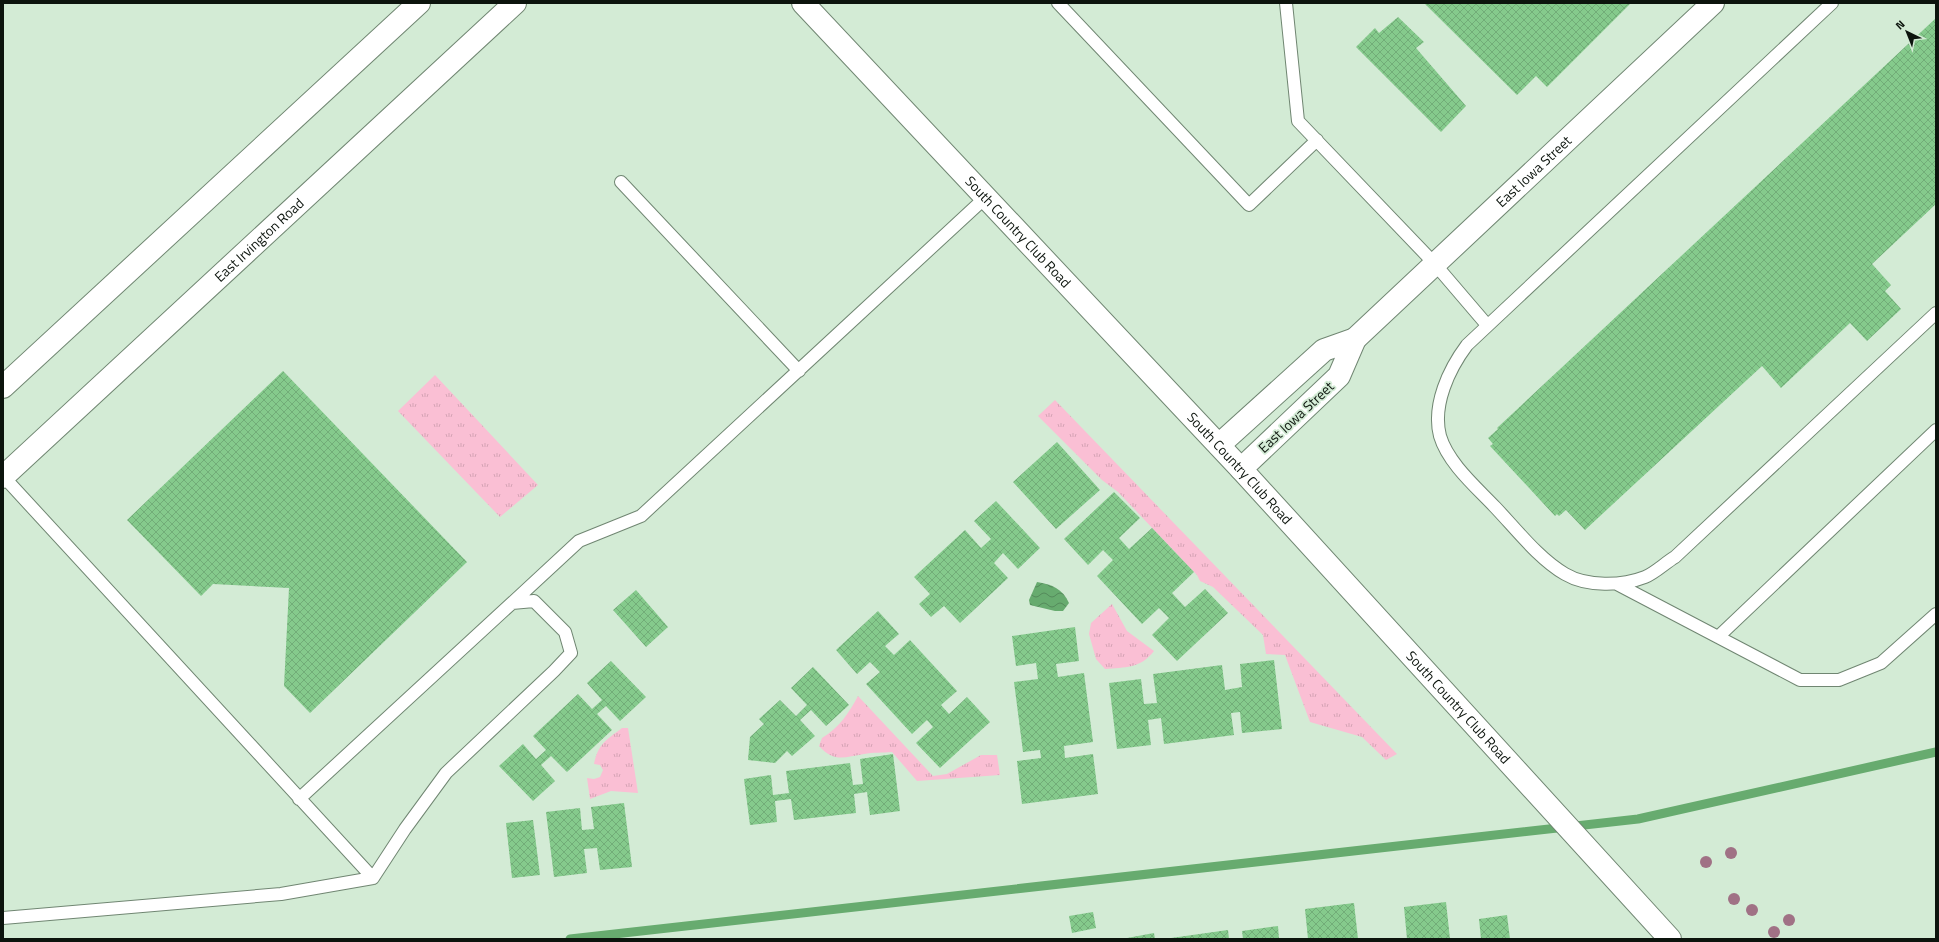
<svg xmlns="http://www.w3.org/2000/svg" width="1939" height="942" font-family="'Titillium Web',sans-serif">
<style>
.grass{fill:url(#grass-tufts)}
.water{fill:url(#water-waves)}
.lines{fill:none;stroke-linecap:round;stroke-linejoin:round}
.stream{stroke:#67ab6f;stroke-width:9}
.building{fill:url(#building-cross-hatch)}
.service-casing{stroke:#708672;stroke-width:14}
.minor-casing{stroke:#708672;stroke-width:24}
.tertiary-casing{stroke:#708672;stroke-width:24}
.secondary-casing{stroke:#708672;stroke-width:24}
.service{stroke:#fff;stroke-width:12}
.minor{stroke:#fff;stroke-width:22}
.tertiary{stroke:#fff;stroke-width:22}
.secondary{stroke:#fff;stroke-width:22}
.tree{fill:#a07185}
.labels{text-anchor:middle;stroke-width:3.5;stroke-linejoin:round;paint-order:stroke}
.street-label{font-size:14px;fill:#0c140d;stroke:#d3ebd5}
</style>
<defs>
<pattern id="grass-tufts" width="24" height="20" patternUnits="userSpaceOnUse"><rect width="24" height="20" fill="#fabfd4"/><path d="M3 7l-1-3M5 7V3M7 7l1-3M15 17l-1-3M17 17v-4M19 17l1-3" fill="none" stroke="#d5a3b5"/></pattern>
<pattern id="water-waves" width="16" height="10" patternUnits="userSpaceOnUse"><rect width="16" height="10" fill="#67ab6f"/><path d="M0 5q4-4 8 0t8 0" fill="none" stroke="#538a5a"/></pattern>
<pattern id="building-cross-hatch" width="8" height="8" patternUnits="userSpaceOnUse"><rect width="8" height="8" fill="#85ca8c"/><path d="M0 0l8 8M0 8l8-8" fill="none" stroke="#72ad78"/></pattern>
</defs>
<rect width="100%" height="100%" fill="#d3ebd5"/>
<path class="grass" d="M435,375L538,485L500,517L398,411Z
M1055,400L1397,754L1386,760L1362,737L1310,722L1285,655L1266,654L1263,635L1213,587L1200,581L1197,575L1118,492L1102,480L1038,416Z
M1112,604L1127,631L1154,651C1140,669 1125,667 1105,669L1096,659L1089,634L1091,623Z
M858,696L933,776L947,774L981,755H997L1000,775L917,781L892,752C883,753 873,752 864,754C845,757 834,763 819,746L822,738C839,728 849,713 858,696Z
M622,728H628L638,793L611,791L590,799L587,778L594,779L600,777L603,770L600,765L594,764C598,744 606,740 622,728Z"/>
<path class="water" d="M1037,582C1051,584 1063,589 1069,603L1063,611H1055L1030,605L1029,600Z"/>
<g class="lines">
<path class="stream" d="M570,939L1638,819L1936,752"/>
</g>
<path class="building" d="M1424,3H1631L1547,87L1536,76L1517,95Z
M1398,17L1424,42L1416,48L1466,106L1441,132L1356,47L1375,28L1379,33Z
M1936,18V204L1872,264L1891,285L1885,291L1901,309L1867,341L1850,323L1781,388L1762,366L1585,530L1566,510L1559,516L1557,514L1555,516L1490,446L1493,444L1488,438L1498,429L1497,428Z
M283,371L467,562L310,713L284,686L289,588L213,584L201,596L127,520Z
M1057,442L1100,490L1056,529L1013,482Z
M1114,492L1140,518L1119,538L1129,549L1152,528L1194,572L1172,593L1185,607L1205,589L1228,613L1177,661L1152,635L1169,618L1159,608L1142,624L1097,576L1113,560L1103,550L1088,565L1064,539Z
M996,501L1040,548L1018,569L1003,553L994,563L1008,578L960,623L944,606L931,617L919,604L930,594L914,577L965,530L981,548L991,539L974,521Z
M636,590L668,627L646,647L613,610Z
M878,611L899,634L885,646L894,655L910,640L957,691L941,705L949,714L967,697L990,722L940,768L916,743L933,727L927,720L912,734L866,684L880,672L870,662L857,674L836,650Z
M1075,627L1079,661L1056,664L1058,677L1084,673L1093,742L1064,746L1065,758L1093,754L1098,794L1022,804L1017,761L1041,758L1040,750L1023,752L1014,682L1038,679L1036,663L1016,666L1012,636Z
M1274,660L1282,729L1242,733L1240,712L1231,713L1234,735L1164,744L1161,718L1148,720L1151,745L1117,749L1109,683L1141,679L1144,704L1157,703L1153,674L1222,665L1225,690L1242,687L1240,664Z
M611,661L646,697L620,721L606,706L597,714L612,730L567,772L551,756L541,765L555,781L533,801L499,766L523,744L536,759L546,750L533,736L578,694L592,709L602,700L587,683Z
M813,667L849,705L826,726L811,710L800,720L815,736L792,756L787,751L775,763L748,760L750,737L764,724L759,719L780,700L796,716L807,705L791,688Z
M893,754L900,811L870,815L867,792L854,794L856,813L794,820L791,799L775,801L777,822L750,825L744,779L771,775L773,795L789,793L786,771L850,763L853,785L863,784L860,759Z
M624,803L632,867L600,870L597,848L584,849L587,873L554,877L546,812L580,808L582,830L594,829L591,807Z
M533,820L540,875L512,878L506,823Z
M1446,902L1450,939H1407L1404,907Z
M1354,903L1358,939H1308L1305,909Z
M1093,912L1096,928L1072,933L1069,916Z
M1507,915L1510,939H1481L1479,919Z
M1278,926L1279,939H1243L1242,931Z
M1228,930L1229,939H1171V938Z
M1154,933L1155,939H1127V938Z"/>
<g class="lines">
<g class="service-casing">
<path id="service" d="M1058,3L1249,205L1317,140
M1286,3L1298,121L1434,263L1487,325
M1832,3L1467,345C1449,369 1432,405 1440,436C1448,463 1476,487 1495,507C1516,529 1539,559 1565,574C1587,587 1622,586 1645,577C1655,573 1665,563 1675,557L1936,313
M621,182L799,371
M3,476L373,878
M1617,584L1800,680H1839L1881,663L1936,614
M512,603L579,541L641,516L986,197
M1718,637L1936,430
M3,918L281,894L373,878L405,829L446,773L554,671L571,653L565,632L534,601L512,603L299,799"/>
</g>
<g class="minor-casing">
<g id="minor">
<path id="s1" d="M1355,339L1713,3"/>
<path d="M1219,445L1324,350L1355,339L1339,376L1241,469"/>
</g>
</g>
<g class="tertiary-casing">
<g id="tertiary">
<path id="s2" d="M803,3L1241,469L1670,939"/>
</g>
</g>
<g class="secondary-casing">
<g id="secondary">
<path d="M3,387L419,3"/>
<path id="s3" d="M3,477L515,3"/>
</g>
</g>
<use href="#service" class="service"/>
<use href="#minor" class="minor"/>
<use href="#tertiary" class="tertiary"/>
<use href="#secondary" class="secondary"/>
</g>
<g class="tree">
<circle cx="1731" cy="853" r="6"/>
<circle cx="1706" cy="862" r="6"/>
<circle cx="1734" cy="899" r="6"/>
<circle cx="1752" cy="910" r="6"/>
<circle cx="1789" cy="920" r="6"/>
<circle cx="1774" cy="932" r="6"/>
</g>
<g class="labels">
<g class="street-label">
<text dy="5" stroke="none"><textPath href="#s1" startOffset="245">East Iowa Street</textPath></text>
<text dy="5" stroke="none"><textPath href="#s2" startOffset="314">South Country Club Road</textPath></text>
<text dy="5" stroke="none"><textPath href="#s3" startOffset="349">East Irvington Road</textPath></text>
<text transform="translate(1296 417) rotate(-43)" y="5">East Iowa Street</text>
<text dy="5" stroke="none"><textPath href="#s2" startOffset="638">South Country Club Road</textPath></text>
<text dy="5" stroke="none"><textPath href="#s2" startOffset="962">South Country Club Road</textPath></text>
</g>
</g>
<rect width="1939" height="942" fill="none" stroke="#0c140d" stroke-width="8"/>
<g transform="translate(1907 32) rotate(317)" stroke="#d3ebd5" stroke-width="3" paint-order="stroke">
<path d="M0-3L7 15L0 10L-7 15Z" fill="#0c140d"/>
<text y="-6" font-size="11" font-weight="bold" text-anchor="middle" fill="#0c140d">N</text>
</g>
</svg>
